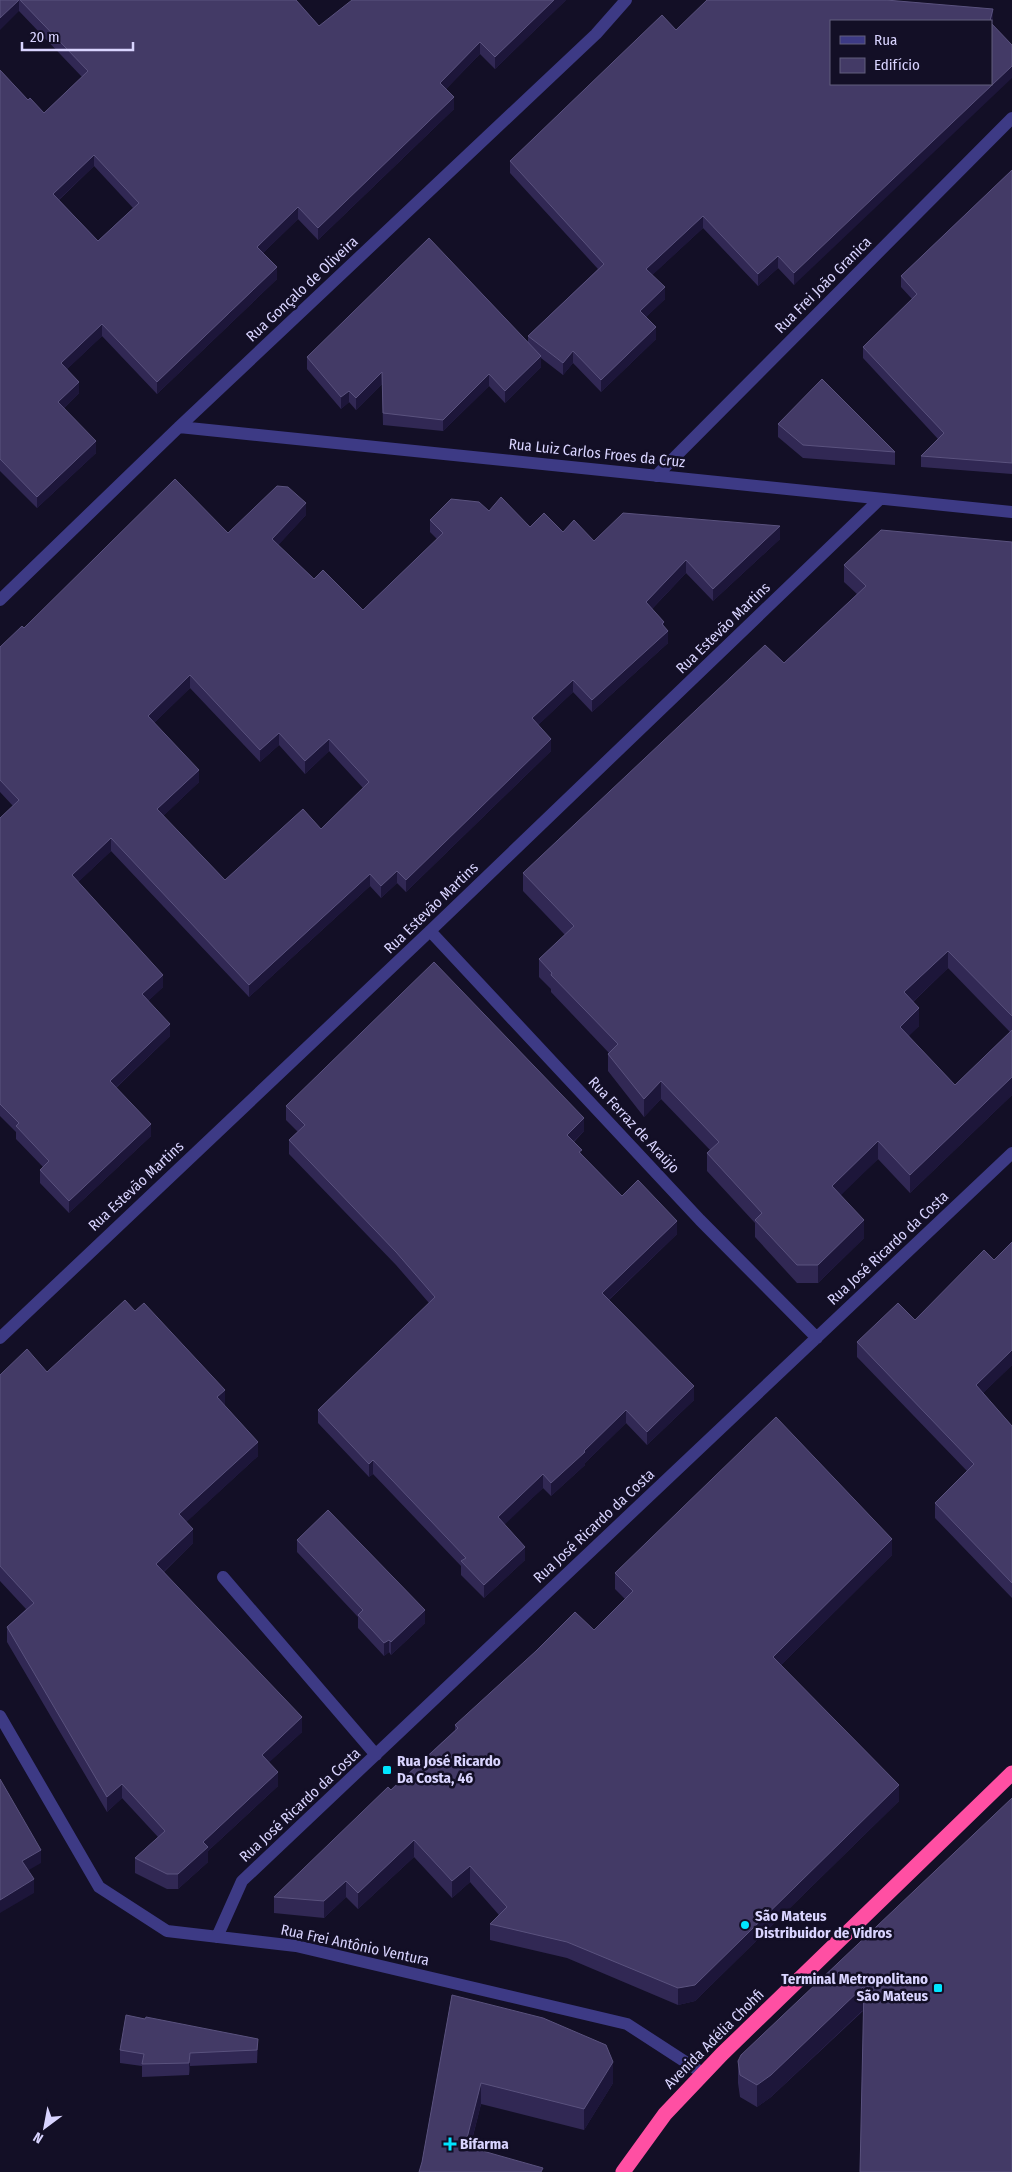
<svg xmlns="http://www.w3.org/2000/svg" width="1012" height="2172" font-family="'Fira Sans Condensed',sans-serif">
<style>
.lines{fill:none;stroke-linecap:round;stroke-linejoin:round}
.street{stroke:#3d3a85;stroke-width:12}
.highway{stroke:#ff4fa3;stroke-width:15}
.wall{fill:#312854;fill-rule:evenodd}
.shaded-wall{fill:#1d163a}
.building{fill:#433a66;stroke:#5a527e;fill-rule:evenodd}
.poi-dot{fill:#00e5ff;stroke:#130f26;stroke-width:2}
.labels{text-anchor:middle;stroke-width:5;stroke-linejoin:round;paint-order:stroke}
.street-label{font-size:15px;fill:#d9d4ff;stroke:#130f26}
.poi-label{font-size:15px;font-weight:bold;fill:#d9d4ff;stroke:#130f26;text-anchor:start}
</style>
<rect width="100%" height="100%" fill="#130f26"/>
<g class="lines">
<path class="street" d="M179,427L1012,512
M656,476L1012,118
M0,600L179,427L596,34L626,0
M430,931L700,1220L817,1338
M0,1338L430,931L880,499
M223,1577L376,1755
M0,1716L99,1887L167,1931L296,1946L627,2024L704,2074
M217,1937L242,1881L1012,1153"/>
<path class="highway" d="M623,2172L665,2114L722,2054L1012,1773"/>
</g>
<path class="wall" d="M0,0H296L319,26L566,0L495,69L480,54L446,89L454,109L318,240L298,219L263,253L277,279L157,394L102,336L67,369L79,393L64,408L96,453L37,508L0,471V70L28,100L44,113L82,77L19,11ZM94,166L133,208L98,241L59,200Z
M993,21L794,285L778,268L758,286L703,228L652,275L665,299L646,317L656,339L601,392L573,363L563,375L541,358V367L505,403L489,386L443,431L383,425L382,384L356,410L349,402L341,409L307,369V357L528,342V336L598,269L510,173V161L676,30Z
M1012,170V474L921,467V456L938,439L863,358V347L912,299L901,287V276Z
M778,424L895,452V465L803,458L778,437Z
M489,511L530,527L563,532L594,541L780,539L713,601L686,573L652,609L664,626L668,643L592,712L573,692L538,725L551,751L406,892L397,883L381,898L370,886L249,997L111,851L78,882L163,987L148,1001L170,1036L116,1088L151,1136L69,1213L40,1183V1170L43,1167L16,1139V1132L0,1116V818L13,806L0,792V647L24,628L228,533L306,515L278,545L314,579L363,610L437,539L430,532V520ZM190,688L260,762L279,745L305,774L329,751L363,788L321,829L225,880L163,816L199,782L154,723Z
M1012,542V1095L910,1193L878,1159L840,1195L864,1238L818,1283H797L755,1237V1223L707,1171V1153L710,1150L661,1099L644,1117L608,1071V1054L609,1053L551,992V989L539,977V959L565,935L523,891V873L784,663L857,594L844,582V565ZM948,968L1010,1032L955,1085L908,1036L919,1026L913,1002Z
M286,1106L584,1131L574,1142L582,1155L622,1196L677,1234L609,1300L694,1400L647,1445L626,1423L585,1463V1465L551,1496L543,1488L504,1524L525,1560L484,1598L461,1575V1566L373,1474L369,1477L318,1423V1410L429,1303L396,1265L289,1154V1140L298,1132L286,1120Z
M915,1320L1012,1365L983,1393L1012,1426V1598L935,1518V1503L967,1471L857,1357V1342Z
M47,1372L225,1404L224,1405L258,1456L186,1522L193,1543L164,1572L302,1732L269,1762L278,1786L208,1851V1862L178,1889H167L135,1873V1858L158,1837L122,1798L107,1812L7,1642V1627L26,1609L0,1581V1375Z
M297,1540L425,1623L391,1655L389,1652L384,1656L358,1628V1617L297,1552Z
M892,1555L781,1665L899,1801L695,2001L678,2005L567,1958L490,1940V1924L499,1915L470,1882L452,1898L414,1857L358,1909L346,1897L324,1918L274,1913V1897L455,1730V1725L594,1630L625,1599L615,1589V1573Z
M452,1995L613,2083L584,2130L481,2104L470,2148L543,2172L422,2162Z
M864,2010L771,2097L757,2107L740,2097L738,2083V2061Z
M258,2039L257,2063L190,2066L189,2075L142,2077V2066L120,2063V2050Z"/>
<path class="shaded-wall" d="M19,0V11L0,30V18Z
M554,0H566L495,69V57Z
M993,9V21L991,30V21H990Z
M480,42V54L440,95V83Z
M1012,66V78L794,285V273Z
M454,97V109L318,240V228Z
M94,155V166L53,205V194Z
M298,207V219L257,259V247Z
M703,216V228L646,281V269Z
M778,256V268L758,286V274Z
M277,267V279L157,394V382Z
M665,287V299L640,323V311Z
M102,324V336L61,375V363Z
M656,327V339L601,392V380Z
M573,351V363L563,375V363Z
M541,356V367L505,403V391Z
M382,372V384L356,410V398Z
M489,374V386L443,431V420Z
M79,382V393L58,414V402Z
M349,391V402L341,409V397Z
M96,441V453L37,508V497Z
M306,503V515L272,552V539Z
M780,526V539L713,601V589Z
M686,560V573L646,615V602Z
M664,622V634L668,631V643L592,712V700Z
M190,675V688L148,729V716Z
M573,680V692L532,731V718Z
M279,733V745L260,762V750Z
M329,739V751L305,774V761Z
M551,739V751L406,892V880Z
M199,770V782L157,822V809Z
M111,838V851L72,888V875Z
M397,871V883L381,898V886Z
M370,874V886L249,997V985Z
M948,951V968L904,1010V992Z
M163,975V987L142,1007V994Z
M919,1008V1026L900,1045V1027Z
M170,1024V1036L110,1093V1081Z
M1012,1077V1095L910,1193V1175Z
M661,1081V1099L644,1117V1099Z
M584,1118V1131L567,1148V1135Z
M151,1124V1136L69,1213V1201Z
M878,1141V1159L832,1204V1186Z
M864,1220V1238L818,1283V1265Z
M677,1221V1234L602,1306V1293Z
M1012,1350V1365L976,1400V1385Z
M694,1386V1400L647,1445V1432Z
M225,1390V1404L217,1412V1397Z
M626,1410V1423L585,1463V1465L551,1496V1483Z
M258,1442V1456L179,1529V1514Z
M373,1460V1474L369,1477V1464Z
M543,1474V1488L498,1531V1517Z
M193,1529V1543L156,1579V1564Z
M892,1539V1555L773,1673V1657Z
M525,1547V1560L484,1598V1585Z
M425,1610V1623L391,1655V1642Z
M389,1640V1652L384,1656V1643Z
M302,1717V1732L262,1769V1755Z
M278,1772V1786L208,1851V1862L178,1889V1874L203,1842Z
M122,1784V1798L107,1812V1797Z
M899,1785V1801L695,2001L678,2005V1988Z
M414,1840V1857L358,1909V1893Z
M41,1850V1863L22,1874V1861Z
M470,1866V1882L452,1898V1881Z
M34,1879V1893L0,1913V1900Z
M346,1881V1897L324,1918V1901Z
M864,1986V2009L771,2097L757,2107V2085Z
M190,2053V2066L189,2075V2063Z
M613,2062V2083L584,2130V2109Z
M481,2083V2104L465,2167V2146Z"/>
<path class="building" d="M0,0H19L0,18Z
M20,0H296L319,26L352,0H554L495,57L480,42L440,83L454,97L318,228L298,207L257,247L277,267L157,382L102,324L61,363L79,382L58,402L96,441L37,497L0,459V70L28,100L30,98L44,113L88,71ZM94,155L139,203L98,241L53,194Z
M707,0H886L993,9L990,21H831V84H991V23L1012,45V66L794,273L778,256L758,274L703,216L646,269L665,287L640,311L656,327L601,380L573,351L563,363L528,336L604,264L510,161L662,15L676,30Z
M1012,170V463L921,456L944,433L863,347L917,294L901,276Z
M429,238L541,356L505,391L489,374L443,420L383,413L382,372L356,398L349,391L341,397L307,357Z
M822,379L895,452L803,445L778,424Z
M175,479L228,533L277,486L288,487L306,503L272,539L314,579L323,570L363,610L443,533L430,520L451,499L479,502L489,511L501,497L530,527L544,513L563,532L574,520L594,541L623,513L780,526L713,589L686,560L646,602L664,622L662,624L668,631L592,700L573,680L532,718L551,739L406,880L397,871L381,886L370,874L249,985L111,838L72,875L163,975L142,994L170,1024L110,1081L151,1124L69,1201L40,1170L49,1161L16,1126L19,1123L0,1104V818L19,800L0,780V647L22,626L24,628ZM190,675L260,750L279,733L305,761L329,739L369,782L321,829L303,809L225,880L157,809L199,770L148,716Z
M881,530L1012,542V1016L948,951L904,992L919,1008L900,1027L955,1085L1012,1030V1077L910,1175L878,1141L832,1186L864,1220L818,1265H797L755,1220L762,1213L707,1153L719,1142L661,1081L644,1099L608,1054L618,1044L551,975L552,973L539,959L574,926L523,873L765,645L784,663L866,586L844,565Z
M434,962L584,1118L567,1135L582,1150L579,1152L622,1196L638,1180L677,1221L602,1293L694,1386L647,1432L626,1410L584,1451L585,1452L551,1483L543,1474L498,1517L525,1547L484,1585L461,1561L466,1558L373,1460L369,1464L318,1410L435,1297L396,1252L289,1140L305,1125L286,1106Z
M1012,1242V1350L976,1385L1012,1426V1583L935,1503L974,1464L857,1342L898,1303L915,1320L984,1250L994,1260Z
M125,1300L135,1311L144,1303L225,1390L217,1397L258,1442L179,1514L193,1529L156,1564L302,1717L262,1755L278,1772L203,1842L208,1847L178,1874H167L135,1858L165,1831L122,1784L107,1797L7,1627L34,1603L0,1566V1375L27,1349L47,1372Z
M776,1417L892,1539L773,1657L899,1785L695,1985L678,1988L567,1942L490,1924L507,1907L470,1866L452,1881L414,1840L358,1893L346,1881L324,1901L274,1897L388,1787L391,1790L458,1728L455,1725L536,1651L575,1612L594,1630L633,1591L615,1573Z
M328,1510L425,1610L391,1642L389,1640L384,1643L358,1615L363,1610L297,1540Z
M0,1779L41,1850L22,1861L34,1879L0,1900Z
M1012,1798V2172H860L864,1986L771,2075L757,2085L740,2075L738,2061L741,2055Z
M452,1995L543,2018L606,2045L613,2062L584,2109L481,2083L465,2146L543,2168L541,2172H419L422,2162Z
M126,2015L145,2019L146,2017L258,2039L257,2050L190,2053L189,2063L142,2064L144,2054L120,2050Z"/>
<g class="poi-dot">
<rect x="382" y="1765" width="10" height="10" rx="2.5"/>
<circle cx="745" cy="1925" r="5"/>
<rect x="933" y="1983" width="10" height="10" rx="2.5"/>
<path d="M447.5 2136.5h5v5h5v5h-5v5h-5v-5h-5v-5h5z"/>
</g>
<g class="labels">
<g class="street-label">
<text transform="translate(823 285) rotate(-45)" y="5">Rua Frei João Granica</text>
<text transform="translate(302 289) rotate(-43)" y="5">Rua Gonçalo de Oliveira</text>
<text transform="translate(597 453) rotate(6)" y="5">Rua Luiz Carlos Froes da Cruz</text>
<text transform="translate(723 628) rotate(-44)" y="5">Rua Estevão Martins</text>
<text transform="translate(431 908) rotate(-44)" y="5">Rua Estevão Martins</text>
<text transform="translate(634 1125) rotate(47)" y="5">Rua Ferraz de Araújo</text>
<text transform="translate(136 1186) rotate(-43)" y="5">Rua Estevão Martins</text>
<text transform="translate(888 1248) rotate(-43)" y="5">Rua José Ricardo da Costa</text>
<text transform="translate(594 1526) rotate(-43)" y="5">Rua José Ricardo da Costa</text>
<text transform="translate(300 1805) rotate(-43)" y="5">Rua José Ricardo da Costa</text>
<text transform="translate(355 1945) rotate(12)" y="5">Rua Frei Antônio Ventura</text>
<text transform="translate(714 2039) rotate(-45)" y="5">Avenida Adélia Chohfi</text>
</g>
<g class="poi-label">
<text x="397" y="1766">Rua José Ricardo<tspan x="397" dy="17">Da Costa, 46</tspan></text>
<text x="755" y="1921">São Mateus<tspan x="755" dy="17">Distribuidor de Vidros</tspan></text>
<text x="928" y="1984" text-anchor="end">Terminal Metropolitano<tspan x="928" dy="17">São Mateus</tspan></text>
<text x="460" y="2149">Bifarma</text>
</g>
</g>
<rect x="830" y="20" width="162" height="65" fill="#130f26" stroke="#625e7d"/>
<rect x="840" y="36" width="25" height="8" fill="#3d3a85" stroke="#625e7d"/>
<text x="874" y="45" font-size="15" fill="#d9d4ff">Rua</text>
<rect x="840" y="58" width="25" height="15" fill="#433a66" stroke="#625e7d"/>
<text x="874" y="70" font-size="15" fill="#d9d4ff">Edifício</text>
<g transform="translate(45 2127) rotate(212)" stroke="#130f26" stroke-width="4" paint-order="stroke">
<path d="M0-4L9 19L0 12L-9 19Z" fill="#d9d4ff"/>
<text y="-8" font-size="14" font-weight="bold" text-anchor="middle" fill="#d9d4ff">N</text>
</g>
<path d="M22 42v8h111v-8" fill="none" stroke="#d9d4ff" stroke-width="2.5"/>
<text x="30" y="42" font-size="15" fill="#d9d4ff" stroke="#130f26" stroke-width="4" paint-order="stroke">20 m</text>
</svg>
